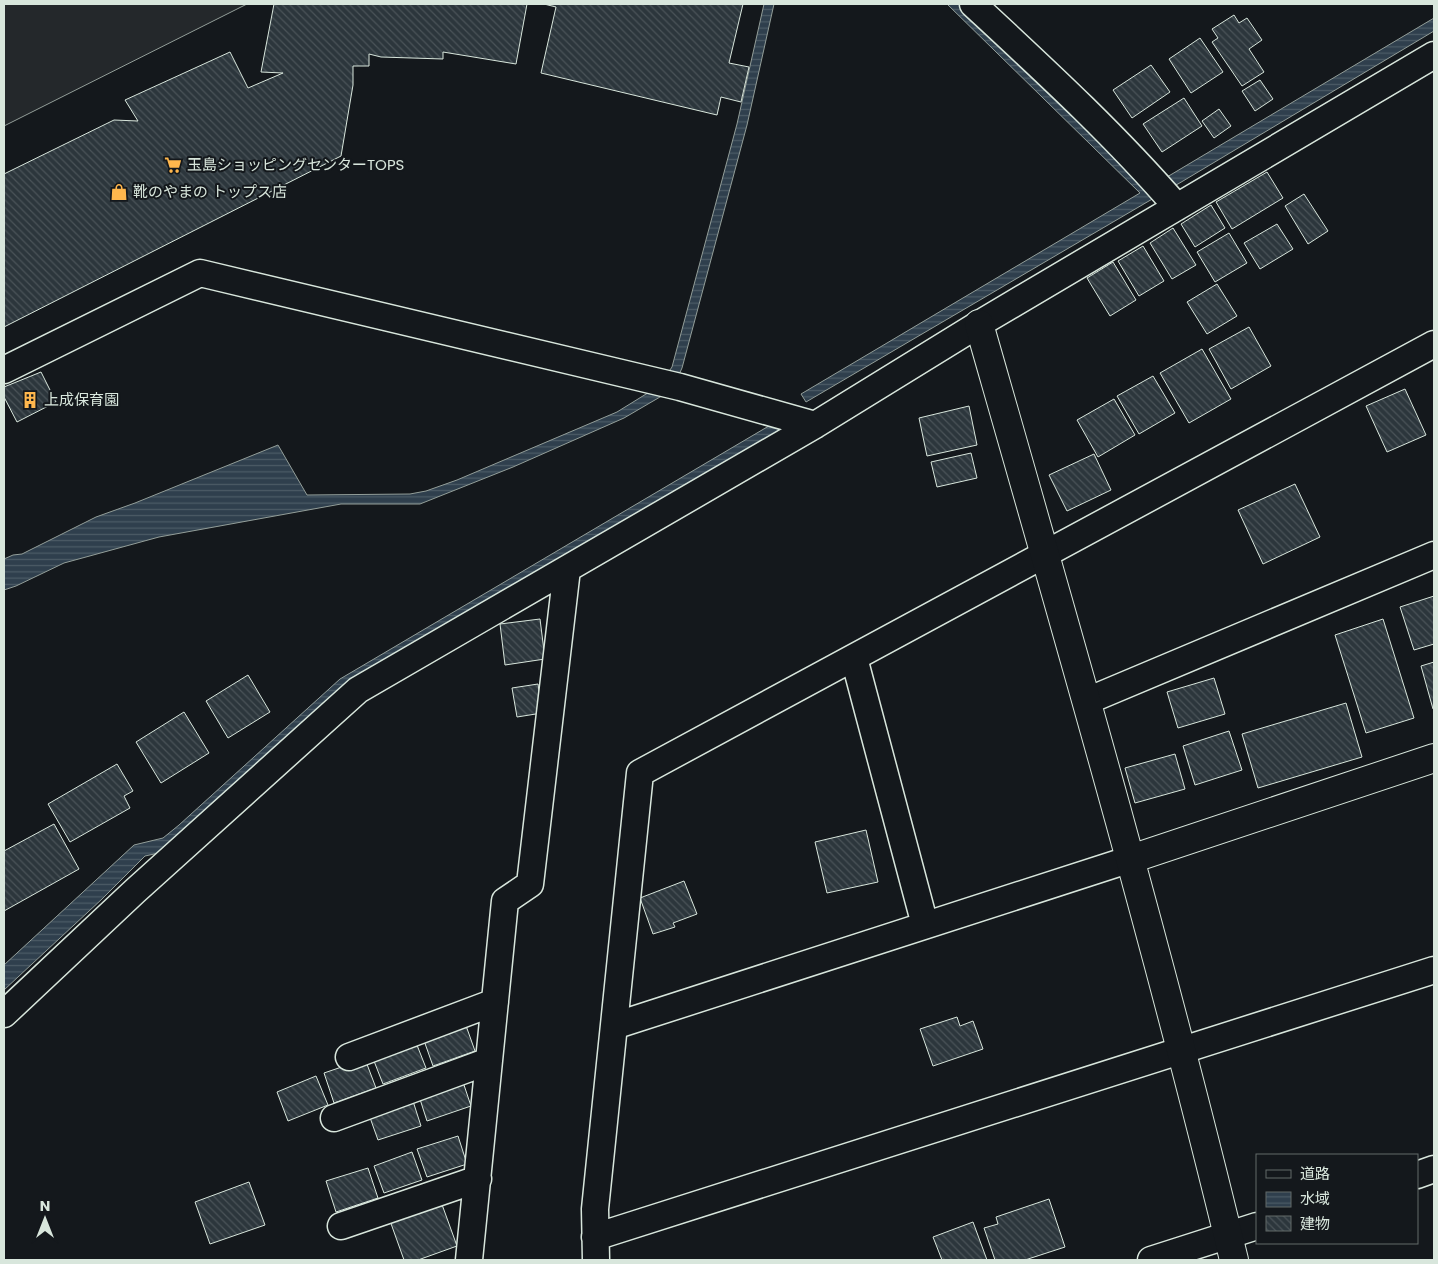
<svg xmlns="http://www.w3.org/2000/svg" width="1438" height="1264" font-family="Poppins,'Noto Sans JP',sans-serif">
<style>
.parking{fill:#24282b;stroke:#939e99}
.water{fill:url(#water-rules);stroke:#939e99}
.building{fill:url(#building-back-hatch);stroke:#d8e6dc}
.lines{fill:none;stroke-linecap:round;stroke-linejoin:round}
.street-casing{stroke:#d8e6dc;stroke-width:29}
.secondary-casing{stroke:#d8e6dc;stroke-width:30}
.street{stroke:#14181c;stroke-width:26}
.secondary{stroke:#14181c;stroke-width:28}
.labels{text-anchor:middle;stroke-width:4;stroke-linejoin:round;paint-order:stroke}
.poi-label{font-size:15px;fill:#d8e6dc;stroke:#14181c;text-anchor:start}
</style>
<defs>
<pattern id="water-rules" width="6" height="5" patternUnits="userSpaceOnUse" patternTransform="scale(1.25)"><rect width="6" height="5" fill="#2f3f4d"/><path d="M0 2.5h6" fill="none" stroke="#4c5b66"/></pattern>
<pattern id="building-back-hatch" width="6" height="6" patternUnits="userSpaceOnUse" patternTransform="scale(1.25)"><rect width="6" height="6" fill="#2c363c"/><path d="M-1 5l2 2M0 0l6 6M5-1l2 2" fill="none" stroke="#4a5358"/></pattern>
</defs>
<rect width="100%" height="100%" fill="#14181c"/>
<path class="parking" d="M4,4H247L4,126Z"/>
<path class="water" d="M764,4H774L747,125L682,368L672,390L624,418L513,467L420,504H341L159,537L64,563L16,586L4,590V559L13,555L22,554L96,517L135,503L278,445L307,495L410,494L426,491L457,480L617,412L659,386L672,367L737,124Z
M947,4H964L1167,177L1434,18V31L1183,181L806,402L801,394L1140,193Z
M779,420V435L348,686L168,851L145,856L102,899L4,990V965L134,845L163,838L179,825L340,679Z"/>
<path class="building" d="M274,4H527L516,64L443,52V59L381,57L369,54V66H353V85L341,156L4,327V174L114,120L138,121L125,100L230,52L248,88L283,73L261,72Z
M544,4H743L729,63L749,67L741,102L721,97L717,115L541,73L556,7Z
M1234,15L1239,23L1247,18L1262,40L1249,49L1264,72L1242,86L1212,42L1218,38L1212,29Z
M1200,38L1223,72L1191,93L1169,59Z
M1151,65L1170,92L1132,118L1113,90Z
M1260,80L1273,99L1255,111L1242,91Z
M1184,98L1202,126L1162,152L1143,124Z
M1219,109L1231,126L1214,138L1202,121Z
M1267,172L1283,198L1232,229L1216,202Z
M1304,194L1328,231L1308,244L1285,206Z
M1211,205L1225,228L1195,247L1181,224Z
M1277,224L1293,249L1260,269L1244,243Z
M1173,228L1196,265L1172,279L1150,243Z
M1229,233L1247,263L1215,282L1197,252Z
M1143,246L1164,281L1139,296L1118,261Z
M1113,262L1136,300L1110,316L1087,278Z
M1217,284L1237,316L1207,334L1187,302Z
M1249,327L1271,366L1231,389L1209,349Z
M1202,349L1231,399L1189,423L1160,373Z
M41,372L56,402L17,422L4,397V387Z
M1153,376L1175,413L1139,434L1117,396Z
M1405,389L1426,435L1387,452L1366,406Z
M1114,399L1135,435L1098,457L1077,420Z
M969,406L977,445L927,456L919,418Z
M971,453L977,478L937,487L931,462Z
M1094,454L1111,490L1067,511L1049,475Z
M1295,484L1320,537L1263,564L1238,510Z
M1434,596V644L1414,650L1400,607Z
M540,619L545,659L505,665L500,624Z
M1383,619L1414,718L1366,733L1335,635Z
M1434,662V709H1433L1421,666Z
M248,675L270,712L228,738L206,701Z
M1214,678L1225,714L1178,728L1167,692Z
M538,684L542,713L517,717L512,688Z
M1346,703L1362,757L1258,788L1242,734Z
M184,712L209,753L161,783L136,742Z
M1229,731L1242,770L1195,785L1183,746Z
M1175,754L1185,789L1135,803L1125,768Z
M117,764L133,791L124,796L130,808L70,842L48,804Z
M54,824L79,869L4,911V851Z
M866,830L878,882L827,893L815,842Z
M684,881L697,914L673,923L675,927L653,934L640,898Z
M957,1017L960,1026L973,1021L983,1049L933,1066L920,1029Z
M464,1020L475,1051L433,1066L422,1035Z
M415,1040L426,1068L383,1084L372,1056Z
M365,1059L376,1088L334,1103L324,1073Z
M316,1076L328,1105L288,1121L277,1092Z
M462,1079L471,1106L427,1121L418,1093Z
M412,1098L421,1126L378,1140L368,1112Z
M458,1136L467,1164L427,1177L417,1149Z
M412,1152L422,1180L384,1193L374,1166Z
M368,1168L378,1198L336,1212L326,1181Z
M249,1182L265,1225L210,1244L195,1202Z
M440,1199L457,1246L418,1260H404L389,1218Z
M1049,1199L1065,1247L1025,1260H995L984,1228L998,1224L996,1217Z
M973,1222L987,1260H942L933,1237Z"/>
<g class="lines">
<g class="street-casing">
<path id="street" d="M973,4C1043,69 1114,134 1177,207
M4,370L200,273L680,387L815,425
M854,658L925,925
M1087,701L1434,555
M4,1014L135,891L358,690L815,425L979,324L1434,55
M614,1026L1131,859
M349,1057L495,1002
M334,1118L489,1061
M1417,1175L1434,1169
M341,1226L478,1179
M595,1237L1434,970
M469,1260L505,901L530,884L567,569
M596,1260L595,1209L640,773L1434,344
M1151,1260L1257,1226"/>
</g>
<g class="secondary-casing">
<path id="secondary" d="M979,324C1068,635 1158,946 1234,1260
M1131,859L1434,758"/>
</g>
<use href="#street" class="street"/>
<use href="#secondary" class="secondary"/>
</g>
<defs>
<g id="supermarket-bare" transform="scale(1.35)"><path d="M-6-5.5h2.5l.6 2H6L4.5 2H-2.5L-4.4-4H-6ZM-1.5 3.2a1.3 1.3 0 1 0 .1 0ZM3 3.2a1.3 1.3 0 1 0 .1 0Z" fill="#ffb74d" stroke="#14181c" stroke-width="2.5" paint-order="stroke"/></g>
<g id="shop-bare" transform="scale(1.35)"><path d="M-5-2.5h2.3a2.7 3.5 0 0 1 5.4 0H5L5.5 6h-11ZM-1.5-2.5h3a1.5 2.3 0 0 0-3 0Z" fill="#ffb74d" stroke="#14181c" stroke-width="2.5" paint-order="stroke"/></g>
<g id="building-bare" transform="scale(1.35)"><path d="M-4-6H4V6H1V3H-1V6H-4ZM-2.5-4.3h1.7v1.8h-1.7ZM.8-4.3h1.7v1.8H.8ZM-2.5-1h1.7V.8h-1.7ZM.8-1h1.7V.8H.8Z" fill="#ffb74d" stroke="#14181c" stroke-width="2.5" paint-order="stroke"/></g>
</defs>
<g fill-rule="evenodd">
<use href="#supermarket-bare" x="173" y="165"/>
<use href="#shop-bare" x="119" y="192"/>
<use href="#building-bare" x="30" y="400"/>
</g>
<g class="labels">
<g class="poi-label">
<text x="187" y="170">玉島ショッピングセンターTOPS</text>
<text x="133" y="197">靴のやまの トップス店</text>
<text x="44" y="405">上成保育園</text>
</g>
</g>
<rect width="1438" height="1264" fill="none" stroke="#d8e6dc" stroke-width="10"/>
<rect x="1256" y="1154" width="162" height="90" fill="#14181c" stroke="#626a69"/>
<rect x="1266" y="1170" width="25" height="8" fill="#14181c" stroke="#626a69"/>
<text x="1300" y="1179" font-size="15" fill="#d8e6dc">道路</text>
<rect x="1266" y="1192" width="25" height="15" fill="url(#water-rules)" stroke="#626a69"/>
<text x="1300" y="1204" font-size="15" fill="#d8e6dc">水域</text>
<rect x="1266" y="1216" width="25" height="15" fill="url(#building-back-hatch)" stroke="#626a69"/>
<text x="1300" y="1229" font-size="15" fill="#d8e6dc">建物</text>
<g transform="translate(45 1219)" stroke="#14181c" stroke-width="4" paint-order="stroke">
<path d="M0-4L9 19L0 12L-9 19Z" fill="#d8e6dc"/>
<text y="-8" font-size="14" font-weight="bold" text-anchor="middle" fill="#d8e6dc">N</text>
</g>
</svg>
